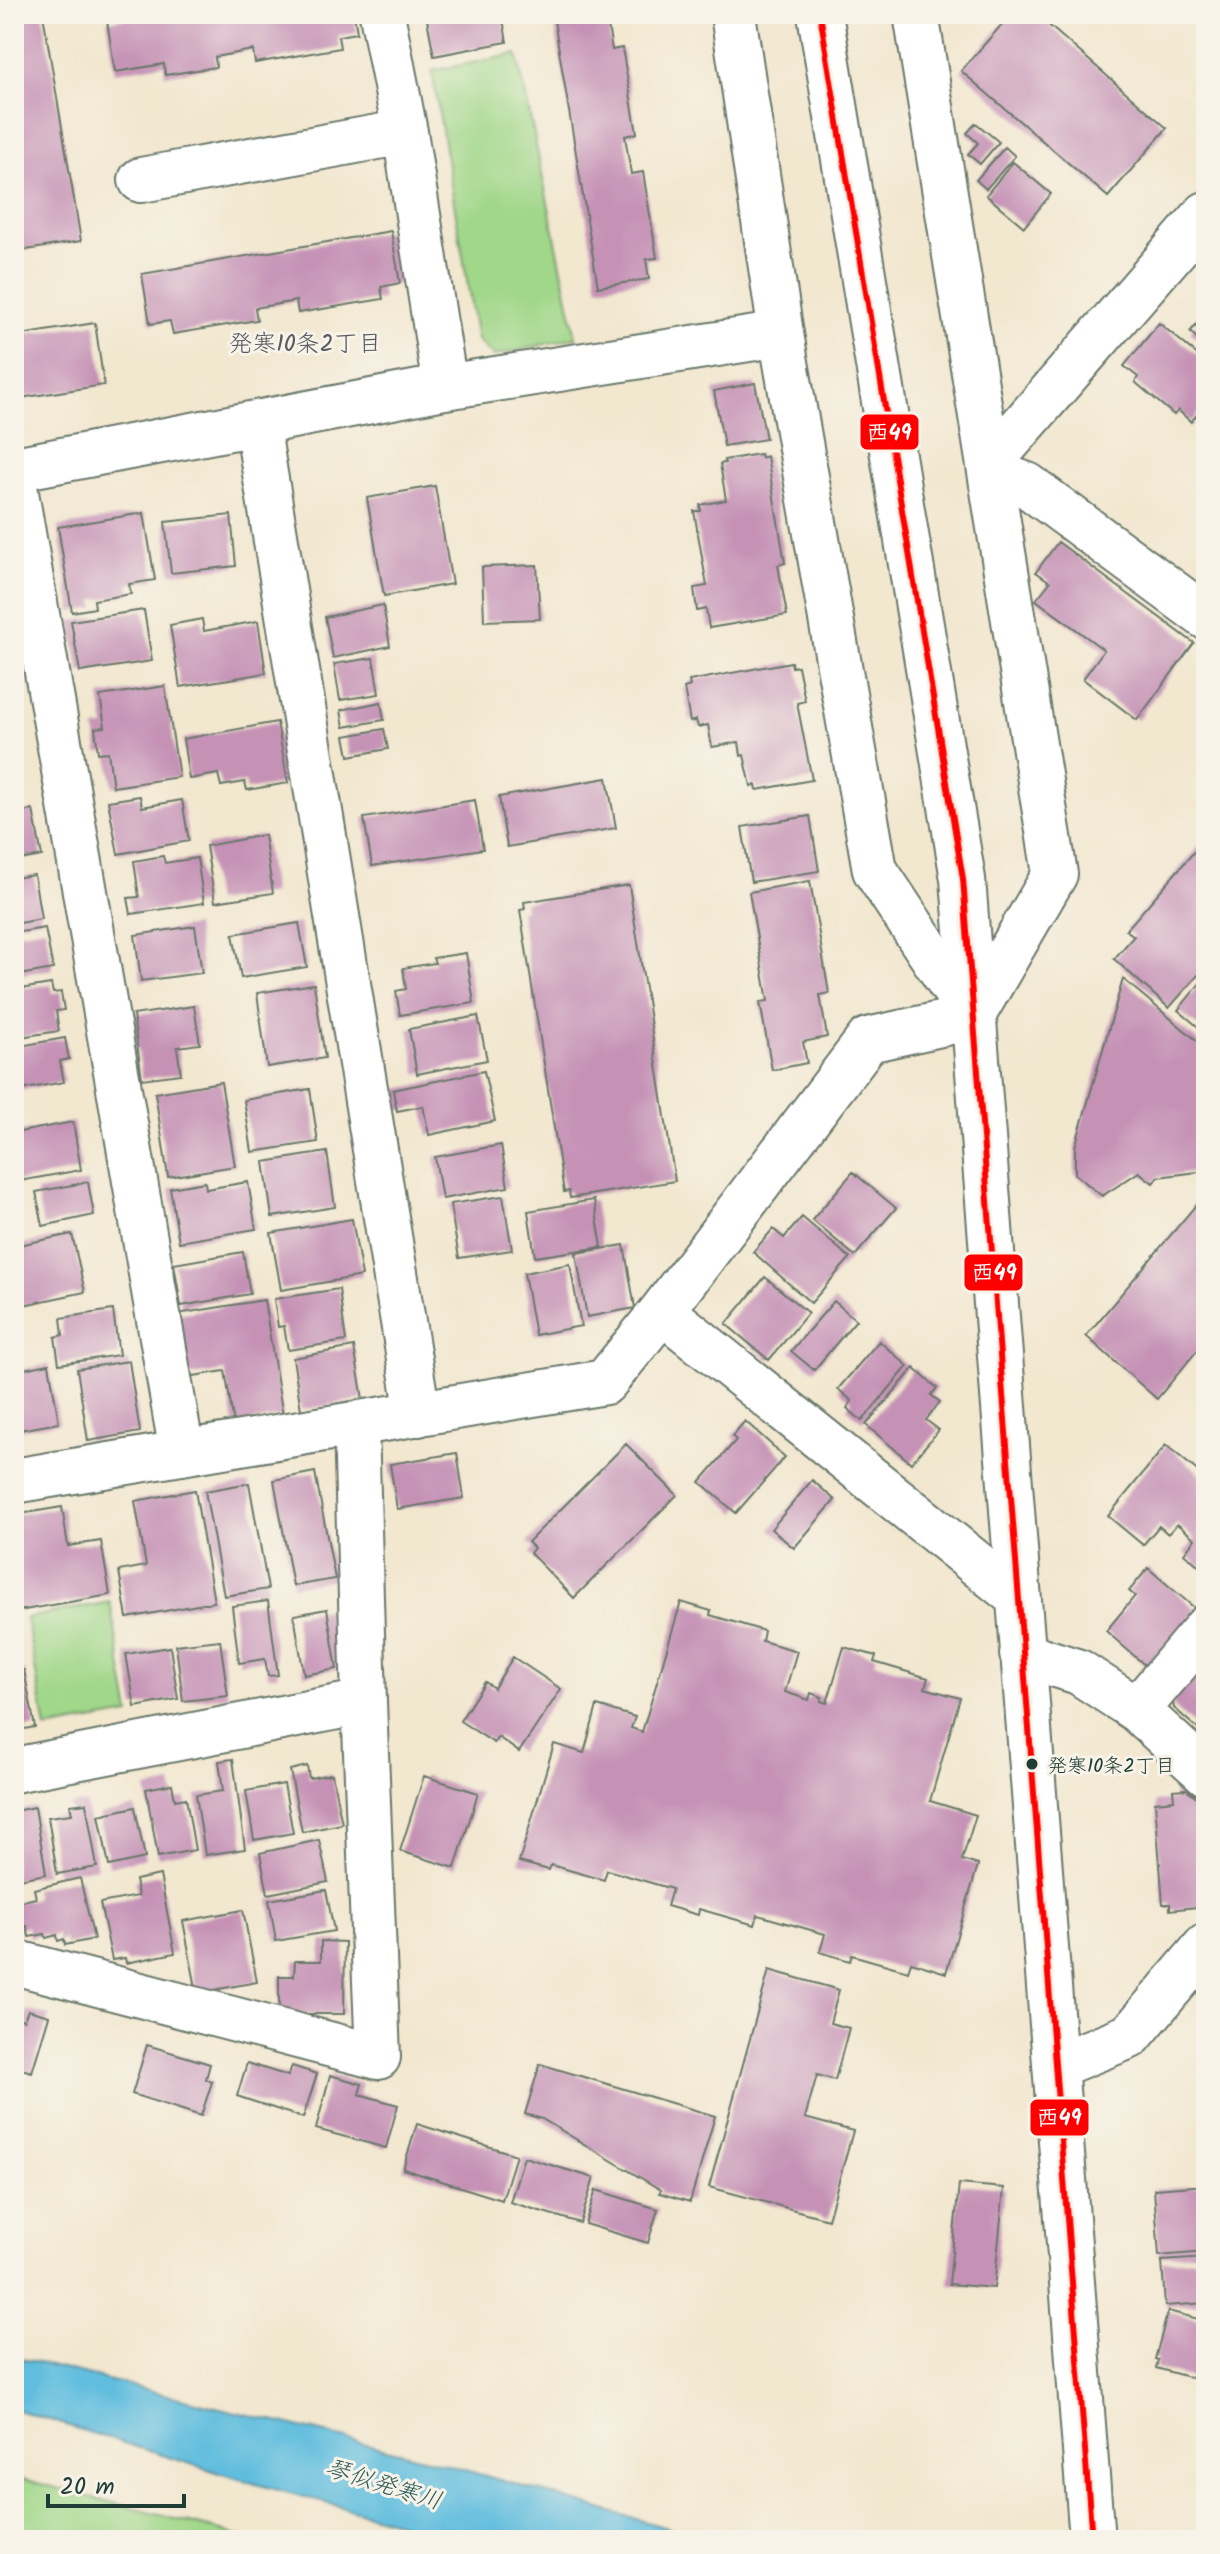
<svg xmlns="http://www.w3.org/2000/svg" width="1220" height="2554" font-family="Kalam,'Klee One',sans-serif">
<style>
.green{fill:#a0d789;stroke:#608a5e;stroke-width:2}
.water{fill:#60bdde;stroke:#407d89;stroke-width:2}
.building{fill:#c592b6}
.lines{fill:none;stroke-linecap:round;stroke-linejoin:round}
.minor-casing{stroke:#69786a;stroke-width:48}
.minor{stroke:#fff;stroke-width:44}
.bus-1-casing{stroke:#f7f3e8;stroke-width:12}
.bus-1{stroke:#f00;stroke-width:6}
.bus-dot{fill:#1f3d34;stroke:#f7f3e8;stroke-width:3}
.labels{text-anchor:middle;stroke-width:6;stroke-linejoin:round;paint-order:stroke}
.bus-label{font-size:20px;fill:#1f3d34;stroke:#f7f3e8;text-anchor:start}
.neighbourhood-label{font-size:24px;fill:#595b62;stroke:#f7f3e8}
.water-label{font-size:24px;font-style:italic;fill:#2f5d5e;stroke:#f7f3e8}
.line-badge{stroke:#f7f3e8;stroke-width:3}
.badge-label{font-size:22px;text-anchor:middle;font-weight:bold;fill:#fff}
</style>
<rect width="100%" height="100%" fill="#f7f3e8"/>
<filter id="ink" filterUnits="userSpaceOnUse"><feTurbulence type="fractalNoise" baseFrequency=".0125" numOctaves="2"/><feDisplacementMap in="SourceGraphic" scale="16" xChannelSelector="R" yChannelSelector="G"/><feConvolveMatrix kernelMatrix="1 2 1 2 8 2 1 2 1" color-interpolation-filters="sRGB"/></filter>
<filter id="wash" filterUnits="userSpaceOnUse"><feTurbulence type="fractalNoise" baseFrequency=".006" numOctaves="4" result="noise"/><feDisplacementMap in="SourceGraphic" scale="32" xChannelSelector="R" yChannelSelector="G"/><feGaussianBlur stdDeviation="1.8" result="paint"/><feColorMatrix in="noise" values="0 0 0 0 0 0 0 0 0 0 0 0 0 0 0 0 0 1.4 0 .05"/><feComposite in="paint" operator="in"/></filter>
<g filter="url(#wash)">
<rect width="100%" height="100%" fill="#f2e7cf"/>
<path class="green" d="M517,54L576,337L493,356L477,340L432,71Z
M110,1602L130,1714L46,1729L26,1618Z
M14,2477L255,2540H14Z"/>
<path class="water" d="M14,2357L423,2458L709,2540H462L249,2482L14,2409Z"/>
<g id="blocks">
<path class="building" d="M14,14H43L81,241L14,252Z
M151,14H354L357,33L338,36L340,48L255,63L253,50L215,57L216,67L165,75L164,64L115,72L107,21Z
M426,14H502L507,42L434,56Z
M553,14H606L612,50L622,48L637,133L625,136L631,174L643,172L657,258L646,259L649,279L598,287Z
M1011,14H1036L1167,128L1108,197L961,71Z
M976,123L999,142L980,164L968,154L978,143L967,133Z
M1005,147L1015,156L986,189L976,180Z
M1013,162L1051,194L1024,227L986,195Z
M391,231L400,283L381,287L383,299L298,313L296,301L255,308L257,320L173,334L170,321L150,324L142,274Z
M1206,313V346L1190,332Z
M95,323L104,385L14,399V336Z
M1159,323L1206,362V404L1191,422L1178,410L1174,415L1135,382L1138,377L1124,366Z
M755,383L766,439L724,446L714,391Z
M760,454L761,458L767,456L785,563L778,565L787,615L709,628L706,609L697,611L694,588L707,586L694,511H701L700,505L726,500L720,464L725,463L724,460Z
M435,486L452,584L384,596L367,498Z
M144,513L155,580L129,584L131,594L94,600L95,608L72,612L58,527Z
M231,515L236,566L171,573L165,522Z
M1058,542L1194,643L1137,720L1083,679L1104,650L1036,600L1050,582L1036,572Z
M537,565L540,619L484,621L482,567Z
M383,605L390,646L333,658L325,617Z
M144,610L152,661L80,672L71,621Z
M202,619L204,631L258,621L266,673L180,687L170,625Z
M373,658L379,694L340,700L334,664Z
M791,662L792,667L798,666L805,701L797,703L812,780L757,790L756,785L751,786L744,755L741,756L739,742L712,747L708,725L698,727L696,720L690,722L684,688L690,686L689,681Z
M165,686L179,777L113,787L108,752L98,753L95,728L105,727L100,696Z
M381,702L384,720L344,727L341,710Z
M277,722L288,783L247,790L245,782L221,786L218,774L189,779L183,739Z
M384,729L388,749L349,756L345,736Z
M607,778L616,828L507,847L499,797Z
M140,796L142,807L182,800L189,841L118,854L108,801Z
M475,800L483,849L372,866L364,818Z
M33,810L42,856L14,861V814Z
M810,816L819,871L751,882L742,827Z
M264,835L273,893L215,902L206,846Z
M1206,838V966L1169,1008L1114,959L1134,936L1126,930Z
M163,856L165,863L197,858L204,903L131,914L128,898L139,897L134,861Z
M34,875L41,919L14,924V878Z
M810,881L829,993L820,995L827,1037L803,1042L807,1063L772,1070L760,1002L768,1001L749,892Z
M629,885L675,1181L570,1198L569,1191L564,1192L520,910L525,909L524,902Z
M299,923L307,967L241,978L233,934Z
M195,926L202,973L141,981L135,935Z
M45,928L53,969L14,976V933Z
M466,953L474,1003L400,1015L396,991L406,989L403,968L435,963L433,958Z
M1206,976V1028L1203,1031L1178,1010Z
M1123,979L1206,1048V1171L1158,1177L1153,1183L1139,1172L1102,1196L1075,1174V1147Z
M51,984L53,993L61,992L64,1010L56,1011L59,1031L14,1038V990Z
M314,984L325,1058L267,1067L257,993Z
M194,1006L200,1044L177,1047L181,1074L142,1079L133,1015Z
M478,1016L487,1060L417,1074L409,1029Z
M65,1038L69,1059L60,1061L64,1082L14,1091V1047Z
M484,1071L495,1121L429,1135L423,1106L397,1111L393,1090Z
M221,1082L235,1166L168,1177L155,1093Z
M310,1089L318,1142L252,1152L244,1100Z
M73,1122L81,1170L14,1182V1133Z
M501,1145L508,1187L442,1199L435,1157Z
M327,1152L335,1207L272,1217L264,1162Z
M853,1172L896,1208L855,1256L812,1220Z
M88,1182L94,1215L43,1226L36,1192Z
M205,1182L206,1189L248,1182L256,1229L179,1242L170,1188Z
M1206,1193V1340L1157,1399L1086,1336Z
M503,1196L512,1250L459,1258L450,1204Z
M594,1200L602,1247L535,1257L528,1211Z
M802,1217L850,1258L811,1303L753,1252L773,1229L784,1238Z
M352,1219L362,1276L281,1290L271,1233Z
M72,1234L85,1292L14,1307V1246Z
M624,1245L635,1308L587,1317L576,1253Z
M243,1252L250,1294L181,1306L174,1264Z
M570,1264L581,1326L535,1335L524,1273Z
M765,1277L808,1313L769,1360L726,1324Z
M339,1289L346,1341L288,1350L284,1326L278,1327L274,1299Z
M264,1300L283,1416L234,1424L225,1371L187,1377L177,1314Z
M834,1301L856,1320L814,1370L791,1351Z
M113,1310L119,1355L59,1364L55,1337L63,1335L61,1318Z
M879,1341L908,1366L862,1421L847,1408L852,1401L838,1389Z
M354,1347L363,1399L301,1410L293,1358Z
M129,1361L140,1432L88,1441L77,1369Z
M49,1364L59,1423L14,1431V1371Z
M914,1368L937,1388L931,1395L940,1402L926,1420L939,1430L911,1463L866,1425Z
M745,1421L785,1457L736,1513L700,1482L736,1440L732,1436Z
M626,1444L677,1495L574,1598L530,1553L534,1548L528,1542Z
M1166,1445L1206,1478V1572L1184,1553L1195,1539L1177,1524L1168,1534L1159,1526L1143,1545L1108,1516Z
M457,1453L464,1498L397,1509L390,1464Z
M315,1472L335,1579L293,1586L274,1480Z
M812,1480L835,1500L794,1548L771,1529Z
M249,1483L268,1589L224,1596L205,1491Z
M195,1490L214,1602L127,1618L119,1571L146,1566L135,1501Z
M62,1507L68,1546L101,1541L110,1595L18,1611L14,1586V1515Z
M1148,1568L1197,1610L1148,1668L1106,1631L1135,1596L1129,1591Z
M268,1601L278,1675L268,1676L265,1659L239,1663L232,1606Z
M681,1602L711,1611L710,1615L764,1631L762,1641L797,1651L785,1692L809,1700L811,1693L822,1697L821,1701L827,1703L844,1647L876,1656L874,1662L928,1678L925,1688L960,1698L930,1801L976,1815L962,1860L978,1865L946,1973L911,1962L908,1971L852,1955L850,1961L820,1952L825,1934L758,1915L755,1925L699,1909L698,1915L667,1906L672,1889L607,1870L604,1880L551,1865L549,1870L519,1862L554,1744L584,1753L597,1706L635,1717L631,1728L642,1732Z
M327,1609L337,1669L304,1675L294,1615Z
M220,1640L228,1696L183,1701L176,1645Z
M170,1647L178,1699L135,1707L126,1654Z
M513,1657L561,1689L519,1752L498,1737L494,1743L460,1721L485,1682L494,1688Z
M1206,1657V1736L1174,1708L1172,1696Z
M14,1666L17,1671L24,1670L35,1727L14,1731Z
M233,1759L245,1849L205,1855L196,1795L223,1791L219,1761Z
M307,1766L309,1778L332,1774L342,1824L302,1832L290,1770Z
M424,1776L478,1793L455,1868L400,1851Z
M172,1784L175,1800L186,1798L195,1850L158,1857L146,1789Z
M284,1784L293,1833L254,1840L246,1791Z
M1186,1789L1206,1804V1906L1170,1910V1904H1163L1155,1802L1174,1800L1173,1790Z
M86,1803L97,1867L57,1874L48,1817L72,1814L70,1805Z
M35,1807L46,1874L14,1880V1811Z
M135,1807L145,1858L109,1866L99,1815Z
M319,1840L328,1882L268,1894L260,1853Z
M160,1875L175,1953L126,1963L125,1958L112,1960L100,1903L138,1896L135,1880Z
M80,1878L94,1939L65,1945L64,1939L58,1941L57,1935L46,1938L45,1934L29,1937L27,1926L16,1929L14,1903L36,1898L34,1889Z
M326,1890L334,1931L276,1941L269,1900Z
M243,1910L257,1982L197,1993L183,1921Z
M321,1941L345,1942L344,2014H279V1976H294L295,1961H321Z
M769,1970L839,1990L830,2023L849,2028L835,2080L817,2075L805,2118L853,2131L828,2219L709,2187Z
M28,2010L49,2016L32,2072L14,2067V2017L24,2020Z
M147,2045L210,2064L206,2079L212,2082L201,2116L132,2094Z
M247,2063L288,2076L292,2066L317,2074L303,2118L237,2096Z
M540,2064L715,2116L690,2202L659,2193L661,2190L542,2119L525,2114Z
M330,2075L362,2084L359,2094L398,2105L386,2148L316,2129Z
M417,2124L516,2155L502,2200L403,2169Z
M524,2157L594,2178L580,2223L510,2202Z
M959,2184L1004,2188L994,2288L949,2284Z
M1206,2185V2252L1159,2256L1154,2189Z
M596,2190L658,2209L648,2243L585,2224Z
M1206,2258V2303L1165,2306L1162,2261Z
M1168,2311L1206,2321V2382L1156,2368L1158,2360L1155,2359Z"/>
</g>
</g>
<g filter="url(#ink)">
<use href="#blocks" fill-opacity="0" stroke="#69786a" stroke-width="2"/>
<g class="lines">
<g class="minor-casing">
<path id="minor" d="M382,14L405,132L445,387
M733,14L781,334L875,870L971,1015
M820,14L963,879L1092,2540
M141,180L405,132
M257,424L418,1414
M989,464L1206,214
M14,469L445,387L781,334
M991,472L1027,485L1206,617
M14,481L182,1453
M662,1311L1018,1597
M14,1481L605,1382L662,1311L868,1040L972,1017L1055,874L916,14
M1022,1654L1079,1672L1137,1710L1206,1773
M1137,1710L1206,1628
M14,1770L364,1702
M14,1962L378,2057L364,1702L356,1425
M1055,2066L1130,2036L1206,1946"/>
</g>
<use href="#minor" class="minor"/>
<g class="bus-1-casing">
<path id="bus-1" d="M820,14L963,879L1092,2540"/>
</g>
<use href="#bus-1" class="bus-1"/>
</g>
</g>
<circle class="bus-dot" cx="1032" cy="1764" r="7"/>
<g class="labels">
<g class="bus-label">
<text x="1047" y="1772">発寒10条2丁目</text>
</g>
<g class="neighbourhood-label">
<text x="305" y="351">発寒10条2丁目</text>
</g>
<g class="water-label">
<text transform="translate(384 2484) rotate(17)" y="8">琴似発寒川</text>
</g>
</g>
<g class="line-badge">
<rect x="859" y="413" width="61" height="38" rx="8" fill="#f00"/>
<rect x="963" y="1253" width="61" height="39" rx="8" fill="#f00"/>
<rect x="1029" y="2098" width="61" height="39" rx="8" fill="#f00"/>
</g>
<g class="badge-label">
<text x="889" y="440">西49</text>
<text x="994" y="1280">西49</text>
<text x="1059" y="2125">西49</text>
</g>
<rect width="1220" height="2554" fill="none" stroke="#f7f3e8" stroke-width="48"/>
<path d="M48 2494v12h136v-12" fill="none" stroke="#1f3d34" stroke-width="4"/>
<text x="60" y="2494" font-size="24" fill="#1f3d34" stroke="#f7f3e8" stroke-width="6" paint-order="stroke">20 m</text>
</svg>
